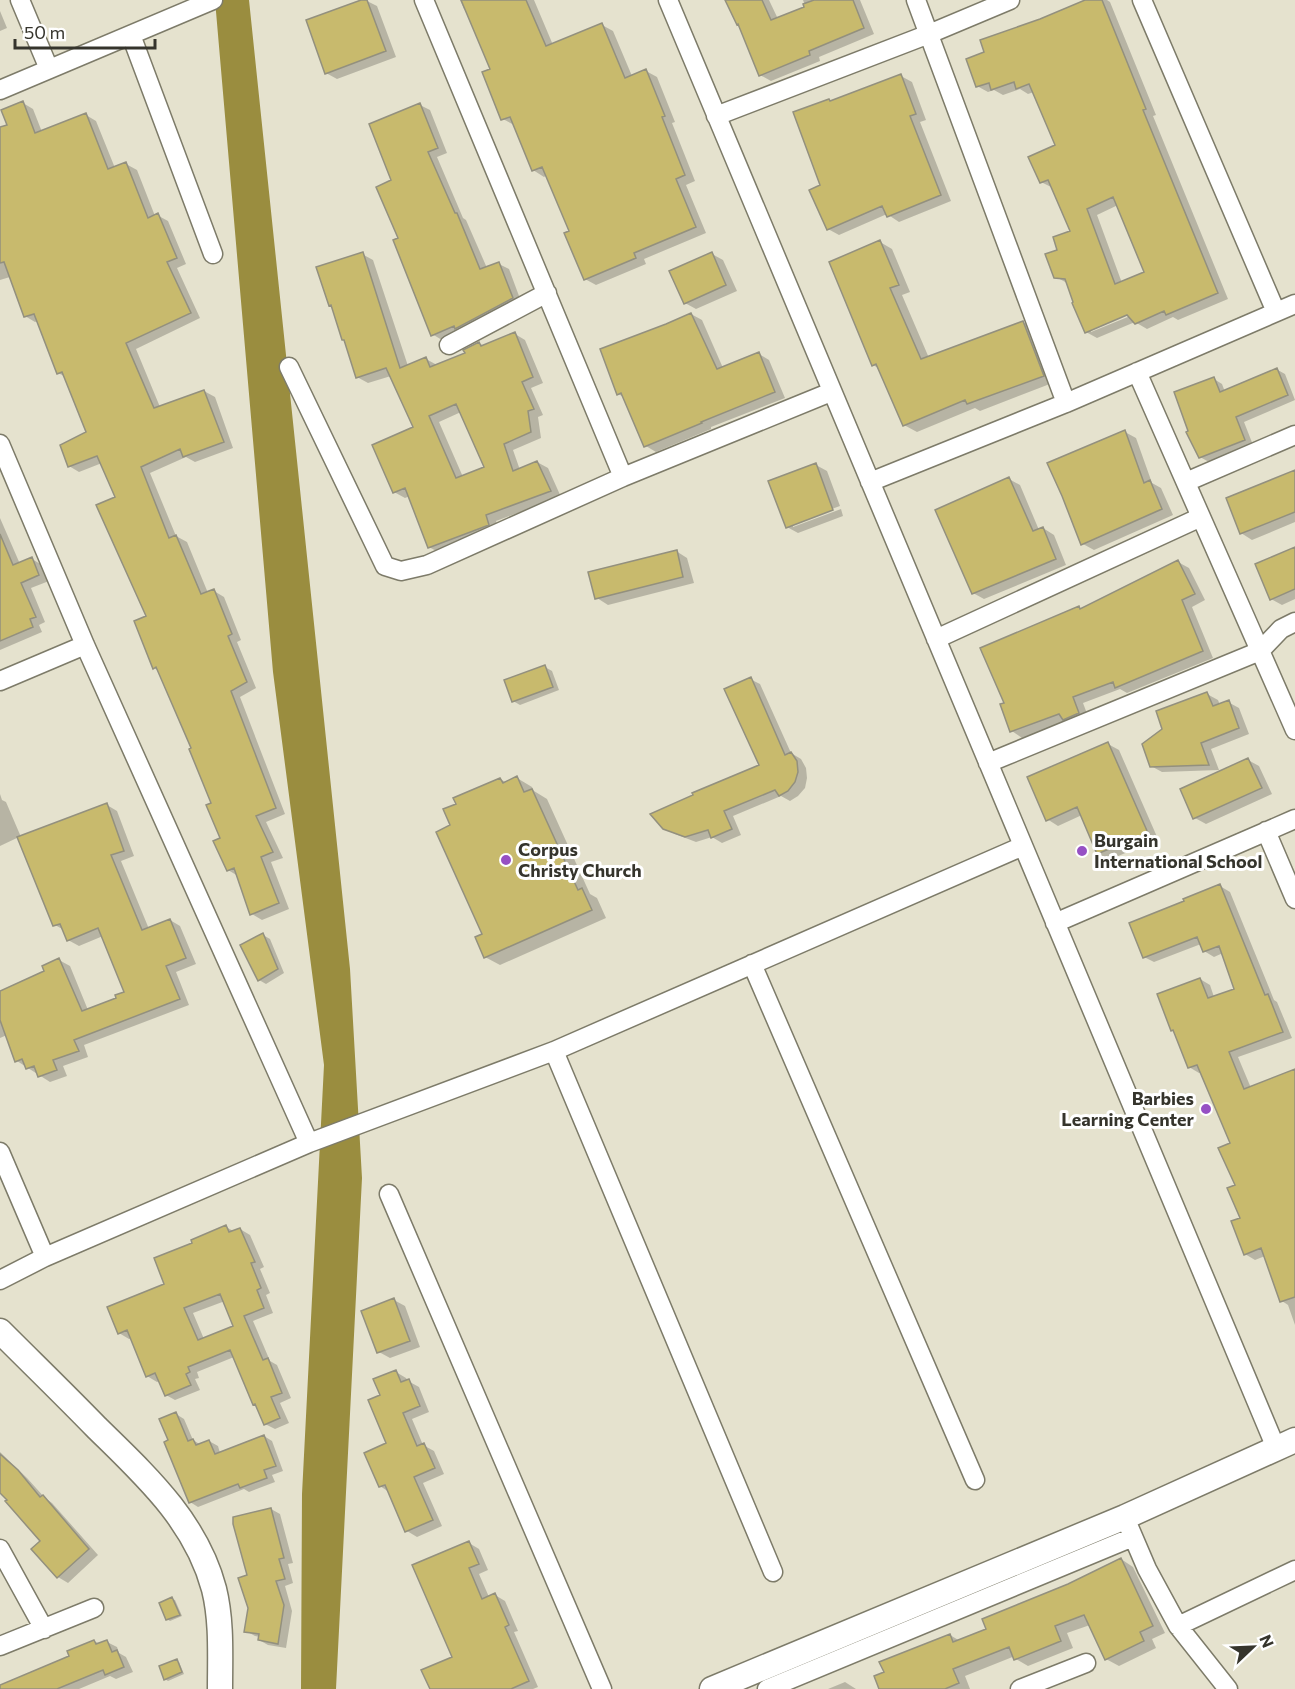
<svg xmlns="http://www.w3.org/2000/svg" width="1295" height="1689" font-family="Commissioner,sans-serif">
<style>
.water{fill:#9a8d3f}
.shadow{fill:#0003;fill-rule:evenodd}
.building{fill:#c8ba6d;stroke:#93907e;stroke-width:1.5;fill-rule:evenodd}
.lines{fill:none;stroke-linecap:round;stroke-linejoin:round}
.street-casing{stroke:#7d7b69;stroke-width:21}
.secondary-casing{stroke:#7d7b69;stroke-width:27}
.street{stroke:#fff;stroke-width:18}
.secondary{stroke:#fff;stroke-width:24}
.poi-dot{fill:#9650c4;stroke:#fff;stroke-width:2}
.labels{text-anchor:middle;stroke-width:6;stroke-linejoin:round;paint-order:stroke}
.poi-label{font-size:18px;font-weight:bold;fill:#35342c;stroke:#fff;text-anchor:start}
</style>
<rect width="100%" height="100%" fill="#e5e2ce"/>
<path class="water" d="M215,0H249L350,969L362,1178L336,1689H301L302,1494L324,1065L273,672Z"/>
<path class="shadow" d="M365,0L377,6L396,57L337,79L326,73Z
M460,0H534L553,45L602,25L613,31L632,76L646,71L657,77L675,122L672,123L695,181L686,185L706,233L644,259L646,264L596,285L585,279L571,232L547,175L544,177L533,170L514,125L503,119L492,69L468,11L464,9Z
M727,0H769L778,19L806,8L803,0H860L874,34L819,57L820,61L771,81L760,75L740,25Z
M1089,0H1107L1110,2L1156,115L1153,116L1228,299L1178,320L1173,317L1147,329L1135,322L1097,338L1086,332L1067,283L1056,277L1059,250L1072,232L1053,188L1041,182L1057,146L1034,92L1028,94L1020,89L1003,95L994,90L988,92L977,86L986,53L1040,20ZM1118,205L1146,273L1122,283L1097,215ZM1133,311L1135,314L1091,332V329Z
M0,11L7,28L0,31Z
M901,76L912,82L926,120L920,122L951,201L899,222L887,214L839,235L828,229L822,186L829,100L832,102Z
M23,103L33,109L42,132L86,115L96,121L115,168L126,164L137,170L155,216L157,215L168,221L186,264L177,268L200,318L136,349L160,407L204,391L215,397L233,448L195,462L186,457L150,473L176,536L187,542L208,593L214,591L224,597L241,640L237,642L256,688L240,697L285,814L266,822L283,858L271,862L289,909L262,920L252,914L238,876L228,870L213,804L193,749L159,671L154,668L148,617L117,498L102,463L79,472L69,466L88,433L66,377L58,373L38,321L35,322L25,316L10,277L0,280V150Z
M420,105L430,110L447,153L437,157L463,218L466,220L487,268L499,264L509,269L522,304L442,340L432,334L400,238L393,181Z
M880,242L892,249L910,292L902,295L929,358L1023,322L1035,329L1055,382L980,411L975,408L917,432L904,425L880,369L873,365Z
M362,254L373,260L408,366L426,359L437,365L467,354L479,343L484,346L515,334L525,340L543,383L531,388L543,415L538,417L541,438L513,450L520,470L537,462L548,468L561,497L496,521L499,531L440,553L429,547L410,496L405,498L394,492L415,428L391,376L368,383L357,377L333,307L330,305ZM461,412L486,468L463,477L439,422Z
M712,254L723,260L737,291L696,309L685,303Z
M691,314L702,320L723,368L759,354L769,360L785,398L711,427V429L656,452L646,446L624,397L618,394Z
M1276,369L1285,374L1295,400L1244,422L1253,445L1209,462L1200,457L1214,379L1222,384L1225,392Z
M1125,432L1136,438L1152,483L1161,488L1173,515L1094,550L1083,544Z
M816,465L827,471L840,506L793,523V527L841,509L843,516L798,533L787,527Z
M1295,472V522L1252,540L1241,533L1228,499Z
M1009,479L1020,485L1039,530L1043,528L1054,535L1066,565L984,599L973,593Z
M0,518L20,564L32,559L42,565L49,581L31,588L45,622L39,625L42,632L0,650Z
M1295,549V599L1282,605L1271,599Z
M676,551L687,558L694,583L608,605L597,598Z
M1178,562L1189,568L1205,600L1192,607L1213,658L1127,693L1120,689L1083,703L1089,719L1068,721L1022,738L1012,731L1006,704L1079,608L1082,609Z
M545,667L552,671L559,690L520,705L513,701Z
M750,679L760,684L791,753L801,759L806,768L807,778L805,788L798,796L790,801L781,796L733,816L741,835L722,843L712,837L696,842L675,834L664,828L761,766Z
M1207,694L1218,700L1220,705L1228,702L1239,708L1249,734L1211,749L1219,770L1162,772L1151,766Z
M1108,744L1119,750L1158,839L1109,860L1098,853L1082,815L1058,826L1047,819Z
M1248,760L1259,766L1272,794L1206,824L1195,818Z
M517,778L532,787L534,791L547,799L590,894L597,898L606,918L500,965L485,957L484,935L452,826L458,805L500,779L507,783Z
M0,794L2,800L6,802L21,837L107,805L117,811L134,856L121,861L149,929L170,920L180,926L196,964L176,972L189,1005L84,1045L88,1057L63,1066L67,1076L50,1082L17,1061L7,1035L0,1038V992L46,972L59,960L70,966L88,1010L118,998L126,992L103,936L79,946L68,940L64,930L55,925L19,837L0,846Z
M1220,886L1230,892L1274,1000L1277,1002L1292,1038L1238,1057L1251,1088L1295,1070V1325L1288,1305L1282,1301L1265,1256L1255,1260L1245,1254L1242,1219L1232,1144L1202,1072L1199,1073L1189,1067L1175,1032L1172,1030L1200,979L1210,985L1214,997L1236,989L1223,953L1214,957L1204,951L1201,944L1154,962L1144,957Z
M263,935L270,939L284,973L266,984L259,980Z
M226,1227L235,1232L240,1229L250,1235L264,1267L260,1269L270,1293L266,1295L273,1313L253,1321L270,1361L277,1365L291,1398L280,1403L289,1423L275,1429L265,1424L258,1406L254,1404L234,1357L197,1372L199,1378L195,1379L200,1390L175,1400L166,1395L160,1381L157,1382L147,1376L132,1338L129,1339L119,1333L166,1285L194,1244ZM225,1301L235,1327L204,1339L193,1313Z
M394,1300L405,1306L420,1347L390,1358L379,1352Z
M396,1372L406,1378L408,1381L419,1387L429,1412L412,1419L423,1445L434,1451L444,1474L423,1483L442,1526L417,1537L407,1531L389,1492L380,1486L388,1444L382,1396Z
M176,1414L184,1419L193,1440L201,1445L209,1441L218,1446L220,1453L264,1436L272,1441L283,1471L272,1475L275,1482L249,1492L244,1489L198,1507L190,1502L170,1441Z
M0,1452L27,1478L45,1498L52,1503L98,1555L68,1583L58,1577L33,1549L42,1541L9,1500L0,1491Z
M271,1509L280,1514L293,1563L288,1564L293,1583L285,1586L292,1611L286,1648L268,1645L259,1640L260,1637L255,1636L246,1631L249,1608V1576Z
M469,1543L479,1549L488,1570L479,1574L489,1597L495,1595L505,1601L518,1631L514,1632L538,1687L533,1689H431L454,1657Z
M1121,1559L1133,1567L1165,1633L1152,1639L1156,1648L1119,1666L1106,1659L1090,1625L1067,1633L1073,1648L1028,1666L1016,1659L1015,1656L965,1676L970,1689H881L950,1635L960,1641L988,1630L1069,1585Z
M172,1599L175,1600L182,1616L170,1621L167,1619Z
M94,1641L100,1644L107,1642L117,1647L119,1653L126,1657L133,1672L116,1679L110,1676L79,1689H0V1686L71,1657Z
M176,1661L179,1662L184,1674L168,1681L165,1679Z
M845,1682L856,1689H828Z"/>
<path class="building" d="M361,0H367L386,51L325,74L306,20Z
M461,0H526L546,46L602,23L625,78L646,69L665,116L662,117L685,175L676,179L696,227L634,253L636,258L584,280L564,233L569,231L542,167L532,171L510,117L501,120L482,72L490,69Z
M725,0H762L771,20L804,7L803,4L814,0H853L864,28L809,51L810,55L759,76L738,24L737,25Z
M1085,0H1102L1146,109L1143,110L1218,293L1166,315L1164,311L1135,324L1127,315L1085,333L1072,303L1073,302L1065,279L1054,278L1045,254L1057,250L1053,237L1070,231L1048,180L1040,183L1028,157L1055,145L1029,84L1016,89L1014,82L991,90L989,83L976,87L966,59L984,52L980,40L1040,19ZM1113,197L1144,272L1115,284L1087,209Z
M901,74L916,114L910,116L941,195L887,217L882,206L827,230L809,190L820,185L793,112L829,99L830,101Z
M23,101L35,133L86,113L108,169L126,162L148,218L158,213L177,258L167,262L191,313L126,343L154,408L204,390L224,442L183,457L180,449L141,467L169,538L176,535L201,594L214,589L232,634L228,636L247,682L231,691L276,808L256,816L273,852L261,857L279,903L250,915L234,868L227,871L213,841L220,838L206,805L211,803L189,749L191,748L156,667L153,669L134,621L146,616L96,505L115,497L97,456L68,467L60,445L86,432L62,372L57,374L34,314L24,317L4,262L0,263V127L7,125L1,110Z
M420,103L438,148L428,152L455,213H457L480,269L499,262L513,298L455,329L454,326L431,336L393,240L398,238L376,187L391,180L369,124Z
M880,240L899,285L890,288L921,359L1023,321L1044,376L967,404L965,400L903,426L876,364L872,366L829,262Z
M363,252L400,368L426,357L430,367L465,353L463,350L479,342L481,346L515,332L533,377L522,382L534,409L528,411L531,432L504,444L513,471L537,461L551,491L486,515L489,525L428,548L405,488L393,493L372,445L413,427L386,368L356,378L344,340H342L331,305L329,306L316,267ZM456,404L484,467L456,478L429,416Z
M712,252L726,285L684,304L669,271Z
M691,313L717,369L759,352L775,392L701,422L702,423L644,447L621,393L617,395L600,349L666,324Z
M1277,368L1288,395L1236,417L1245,440L1199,458L1186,432L1188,431L1174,392L1214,377L1220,392Z
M1125,430L1144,483L1150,480L1162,509L1081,545L1062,496L1047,463Z
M816,463L833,510L786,528L768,481Z
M1295,470V512L1240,534L1226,498Z
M1009,477L1033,531L1043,527L1056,559L972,594L935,510Z
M0,534L13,565L32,557L39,575L21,583L36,617L30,619L33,627L0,641Z
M1295,547V589L1270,600L1255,564Z
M677,550L683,577L595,599L588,572Z
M1178,560L1195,594L1182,600L1203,651L1115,688L1113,682L1073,697L1079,713L1063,720L1059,714L1010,732L1000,704L1004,703L980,648L1079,606L1080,609Z
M545,665L553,687L512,702L504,680Z
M751,677L785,755L791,752L797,761L798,772L795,782L788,791L779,796L775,790L724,811L732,829L711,838L708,830L685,837L663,829L650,814L693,795L692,793L759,765L724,689Z
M1207,692L1213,706L1229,700L1239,728L1201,743L1209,765L1150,767L1142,744L1162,729L1156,711Z
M1108,742L1148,833L1097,854L1077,807L1046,821L1027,777Z
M1248,758L1262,788L1193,819L1180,789Z
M517,776L524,792L532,789L578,890L582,888L592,910L484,958L475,937L482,934L436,832L450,825L443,809L456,804L453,798L500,778L503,783Z
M107,803L124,851L111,855L142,930L170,919L186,958L166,966L180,999L74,1040L79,1051L53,1060L57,1070L38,1077L34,1066L26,1069L22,1059L15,1062L0,1020V991L44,971L42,966L59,958L82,1011L116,998L115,995L124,992L98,928L67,941L60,924L53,926L17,837Z
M1220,884L1265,995L1268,994L1283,1032L1229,1052L1244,1089L1295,1069V1297L1280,1302L1261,1248L1244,1255L1231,1221L1240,1218L1227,1188L1235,1185L1218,1148L1230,1143L1197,1065L1188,1068L1173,1030L1171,1031L1157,994L1200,978L1208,998L1234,989L1219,946L1203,952L1197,937L1143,958L1129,923L1184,901L1183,899Z
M263,933L278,969L258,981L240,945Z
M226,1225L229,1232L240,1228L255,1262L251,1263L261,1288L257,1290L264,1308L244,1316L263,1360L268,1358L282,1393L271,1397L280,1418L264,1425L255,1404L253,1405L230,1350L188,1367L190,1372L186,1374L191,1385L165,1396L155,1373L146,1377L127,1330L118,1334L107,1307L164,1284L154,1258L192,1243L191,1240ZM220,1294L233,1326L198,1340L184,1308Z
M394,1298L410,1341L377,1353L361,1311Z
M396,1370L401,1382L409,1379L420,1406L403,1413L417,1446L424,1443L435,1468L414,1477L433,1520L405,1532L385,1485L379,1487L364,1453L386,1443L368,1400L380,1395L373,1379Z
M176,1412L188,1441L193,1439L196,1445L209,1440L215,1454L264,1435L276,1466L264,1470L267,1478L240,1488L238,1484L189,1503L164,1442L168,1440L159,1419Z
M0,1454L18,1470L40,1497L43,1495L89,1549L57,1578L31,1549L40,1541L5,1501L7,1500L0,1493Z
M271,1508L284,1558L279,1559L285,1579L276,1581L284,1605L278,1644L258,1640L259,1634L244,1632L248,1608L238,1578L247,1575L233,1524V1517Z
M469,1541L479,1564L469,1568L482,1599L495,1593L509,1625L505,1627L529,1681L511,1689H430L421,1670L452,1657L412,1565Z
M1121,1558L1153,1626L1140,1632L1144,1641L1105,1660L1084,1615L1055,1626L1061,1641L1014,1660L1009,1647L953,1669L959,1683L945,1689H879L874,1676L884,1672L879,1662L950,1634L953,1642L986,1629L982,1619L1068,1584Z
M172,1597L180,1615L166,1620L159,1603Z
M94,1640L96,1644L107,1640L112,1652L117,1650L124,1667L105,1675L103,1670L57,1689H0V1685L69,1656L67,1651Z
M177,1659L182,1672L164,1680L159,1666Z"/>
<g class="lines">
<g class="street-casing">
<path id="street" d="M20,0L49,69
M424,0L623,477
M668,0L1276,1448
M916,0L1066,403
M1142,0L1276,312
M131,35L213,254
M0,90L213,0
M716,116L929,34L1010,0
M449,345L547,293
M289,367L385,566L401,571L427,565L623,477L831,392
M1137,372L1295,730
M0,444L85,645L309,1143
M870,482L1066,403L1295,304
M1186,482L1295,435
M936,639L1201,517
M0,681L85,645
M988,763L1260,651L1281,629L1295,622
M1266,831L1295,899
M1055,923L1295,819
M752,964L975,1480
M554,1051L773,1572
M0,1152L45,1257
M389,1194L602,1689
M0,1280L45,1257L309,1143L554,1051L1023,846
M1129,1527L1147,1569L1178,1626L1228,1689
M0,1549L44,1629
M1178,1626L1295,1570
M0,1646L94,1608
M767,1689L1133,1537
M1020,1689L1086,1663"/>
</g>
<g class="secondary-casing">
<path id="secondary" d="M0,1331C32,1363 65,1395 97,1428C145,1475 196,1521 214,1589C222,1621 220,1656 220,1689
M712,1689L1125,1517L1295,1440"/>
</g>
<use href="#street" class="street"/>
<use href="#secondary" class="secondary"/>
</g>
<g class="poi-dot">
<circle cx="1082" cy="851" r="6"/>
<circle cx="506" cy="860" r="6"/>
<circle cx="1206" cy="1109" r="6"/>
</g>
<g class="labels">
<g class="poi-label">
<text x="1094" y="847">Burgain<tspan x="1094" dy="21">International School</tspan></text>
<text x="518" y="856">Corpus<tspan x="518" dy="21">Christy Church</tspan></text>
<text x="1194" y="1105" text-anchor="end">Barbies<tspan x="1194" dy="21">Learning Center</tspan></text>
</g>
</g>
<g transform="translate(1253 1647) rotate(67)" stroke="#ffffff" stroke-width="4.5" paint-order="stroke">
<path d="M0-4.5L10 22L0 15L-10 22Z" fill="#35342c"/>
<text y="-9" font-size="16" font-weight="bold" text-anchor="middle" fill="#35342c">N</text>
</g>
<path d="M15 39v9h140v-9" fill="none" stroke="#35342c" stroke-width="3"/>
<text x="24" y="39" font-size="18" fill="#35342c" stroke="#ffffff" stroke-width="4.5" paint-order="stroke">50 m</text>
</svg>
